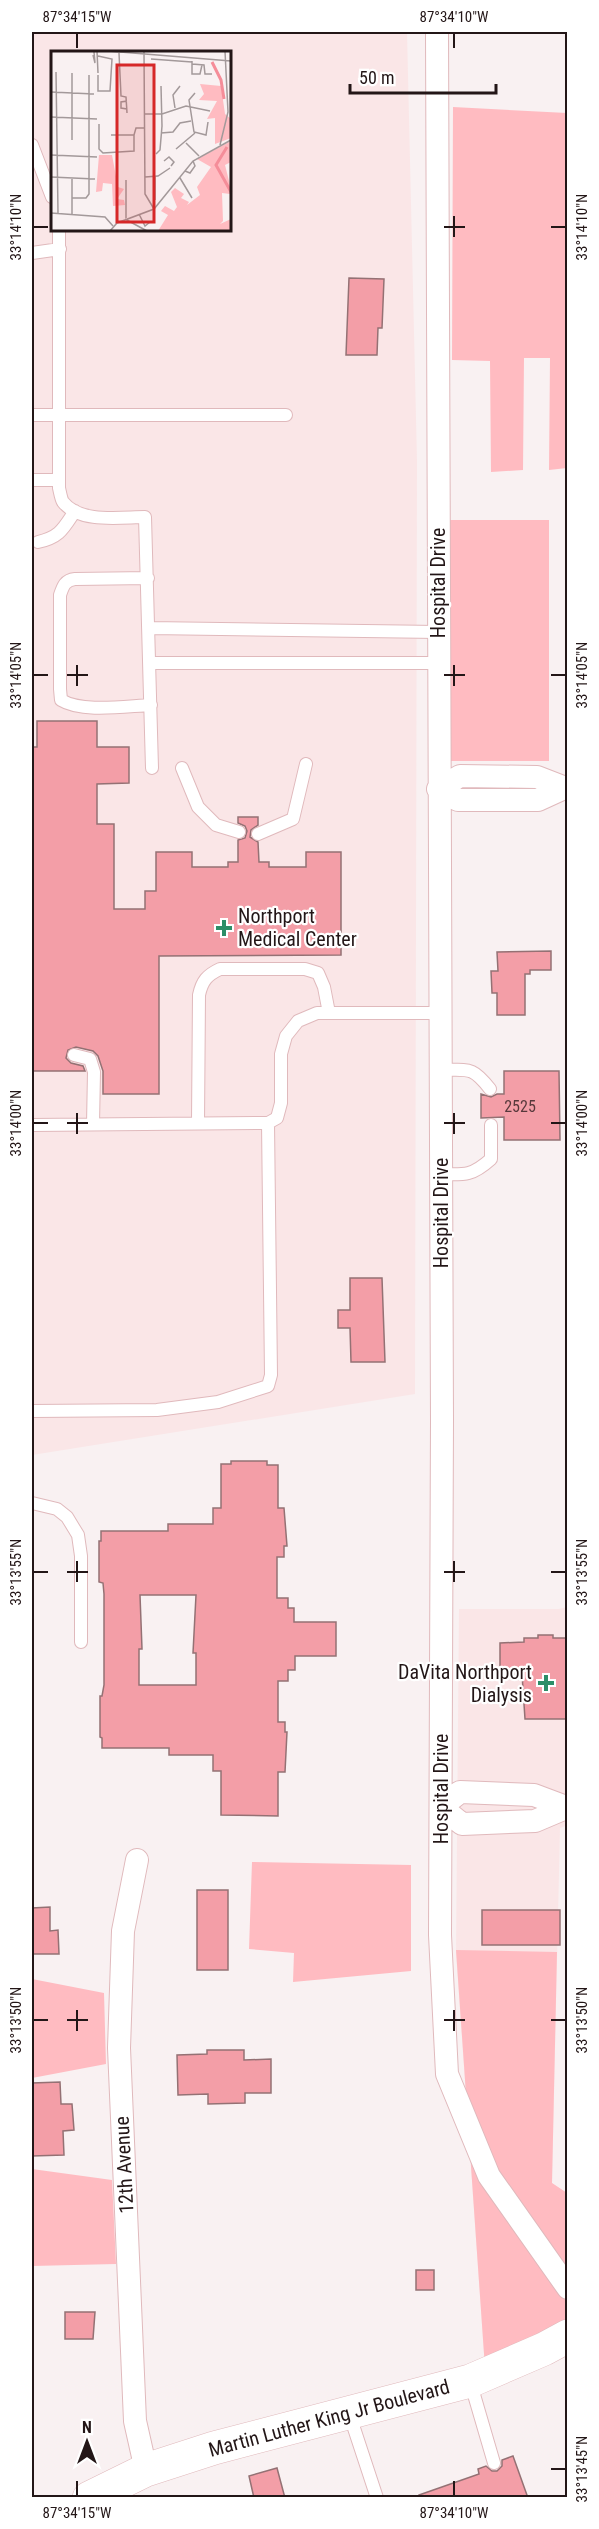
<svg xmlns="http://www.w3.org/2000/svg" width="599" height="2529" font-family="'Roboto Condensed',sans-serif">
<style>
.built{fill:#fae6e7;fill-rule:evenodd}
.green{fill:#ffbbc1}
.building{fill:#f39ea7;stroke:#947174;stroke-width:1.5;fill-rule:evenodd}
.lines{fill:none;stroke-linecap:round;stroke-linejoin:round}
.service-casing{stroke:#e0b9bc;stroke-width:14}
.minor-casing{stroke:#e0b9bc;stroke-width:24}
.secondary-casing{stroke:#e0b9bc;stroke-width:34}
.service{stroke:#fff;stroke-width:12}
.minor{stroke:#fff;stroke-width:22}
.secondary{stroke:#fff;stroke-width:33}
.ticks{fill:none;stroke:#231617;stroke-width:2}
.poi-dot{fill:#2c8e67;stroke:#fff;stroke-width:2}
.labels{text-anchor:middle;stroke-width:4.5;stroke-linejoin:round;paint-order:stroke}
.number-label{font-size:16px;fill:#57383b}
.street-label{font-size:20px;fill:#231617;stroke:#fff}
.poi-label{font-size:20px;fill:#231617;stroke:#fff;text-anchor:start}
.inset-river{fill:none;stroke:#f58d99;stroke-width:3}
.inset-road{fill:none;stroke:#a3999a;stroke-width:1.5}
.view{fill:#d62828;fill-opacity:0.15;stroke:#d62828;stroke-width:3}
.inset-edge{fill:none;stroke:#231617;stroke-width:3}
.neatline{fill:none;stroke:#231617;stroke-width:2}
.ticks-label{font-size:15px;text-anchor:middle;fill:#231617}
</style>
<rect width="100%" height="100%" fill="#f9f1f2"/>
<path class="built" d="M32,32H407L417,461L415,1394L32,1455ZM52,52H230V230H52Z
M567,1607L568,1825L560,1828L552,2183L567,2193L485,2368L456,1953L459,1609H559Z"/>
<path class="green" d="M453,107L567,113V468L549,470L550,358H524L523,470L491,472L490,361L452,360Z
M437,520H549V761H438Z
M252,1862L411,1865V1971L293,1982L294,1953L249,1949Z
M456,1950L557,1952L552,2183L567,2193V2341L485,2368Z
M32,1979L104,1993L106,2064L32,2078Z
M32,2169L112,2180L116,2264L32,2266Z"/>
<path class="building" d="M349,278L384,279L382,328H378L377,355H346Z
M37,721H97V747H129V783L97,784V824H114V909H145V891H156V852H192V867H228V862H238V840L245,838L247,831L245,826L238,823V817H258V825L251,830L250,837L258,842L259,862H269V867H306V852H341V955L159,956V1094H103V1071L98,1056L93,1051L76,1047L68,1050L66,1058L71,1063L83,1066L85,1071H32V791L33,747H37Z
M551,951V970H530V974H525V1015H497V993H492L491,971H498L497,952Z
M504,1071H559L560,1140H504V1117L481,1118V1094L491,1097L497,1094H504Z
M350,1278H382L385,1362H351L350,1328H338V1310H350Z
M231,1461H267V1465H278V1508H284L287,1546H284V1557H277V1598H288V1608H294V1622H336V1656H295V1670H288V1681H278V1722H285V1732H287L285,1772H278V1816L221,1815V1771H213V1755H169V1748H102V1738L100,1737V1696H102L104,1685V1594L103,1583L99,1582V1541H101V1531H168V1524H213V1508H221V1464H231ZM140,1595H196L193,1653H196V1685H139V1649H142Z
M538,1635H553V1638H567V1719H525L522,1674L500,1675V1643L524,1642V1638H538Z
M197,1890H228V1970H197Z
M50,1907V1931L58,1930L59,1954H32V1908Z
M482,1910H560V1945H482Z
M207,2050H244V2060L271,2059V2093H245V2103L208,2104V2094L178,2095L177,2055L207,2054Z
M60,2082L61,2104H72L74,2130L63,2131L64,2155L32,2156V2083Z
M416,2270H434V2290H416Z
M65,2312H95L93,2339H65Z
M513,2456L528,2498H420L419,2495L479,2474L478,2469L486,2466L492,2471H497L502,2466V2460Z
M277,2468L285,2498H254L249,2476Z"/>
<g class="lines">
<g class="service-casing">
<path id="service" d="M32,145L52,197
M59,230V488C60,492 61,499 63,502C80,524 122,517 145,517L152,768
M32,253L60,249
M32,415H286
M32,480H59
M38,542C60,537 63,529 75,511
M148,578L75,579C65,580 63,586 60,595V689L61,700C82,713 126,706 151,705
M150,628L438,632
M150,663H438
M182,768L198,807L216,825L239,832
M258,834L293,819L306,764
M74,1055L90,1059L94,1072L93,1124
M441,1070C469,1070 472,1066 490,1089
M198,1123L199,995C202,981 207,975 220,969H305L318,973L324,987L329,1013
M32,1125L268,1123L277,1118L281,1103V1054L286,1036L298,1021L317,1013H439
M440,1174C465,1175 472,1176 491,1159V1125
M32,1411L157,1410L218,1402L268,1386L271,1375L268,1123
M32,1503L57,1509L67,1517L78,1535L81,1556V1642
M470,2381L494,2463
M349,2413L377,2498"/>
</g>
<g class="minor-casing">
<path id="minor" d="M437,32L442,1420L440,1935L447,2074L489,2176L568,2288
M438,789L460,776L537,777L568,789
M438,789L458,800H538L562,789
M566,1807L534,1795L460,1792L441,1807L462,1824L535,1821L568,1807
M137,1860L123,1931L119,2048L135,2421L146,2470"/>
</g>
<g class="secondary-casing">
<path id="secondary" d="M89,2498L146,2470L214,2448L470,2381L544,2349L568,2336"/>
</g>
<use href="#service" class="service"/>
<use href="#minor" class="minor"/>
<use href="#secondary" class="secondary"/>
</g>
<path class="ticks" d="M77,33V48M454,33V48M454,216V237M33,227H48M444,227H465M551,227H566M77,665V686M454,665V686M33,675H48M67,675H88M444,675H465M551,675H566M77,1113V1134M454,1113V1134M33,1123H48M67,1123H88M444,1123H465M551,1123H566M77,1561V1582M454,1561V1582M33,1572H48M67,1572H88M444,1572H465M551,1572H566M77,2010V2031M454,2010V2031M33,2020H48M67,2020H88M444,2020H465M551,2020H566M551,2469H566M77,2481V2496M454,2481V2496"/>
<g class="poi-dot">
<path d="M221 919h6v6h6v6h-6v6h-6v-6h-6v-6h6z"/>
<path d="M543 1674h6v6h6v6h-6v6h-6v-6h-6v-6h6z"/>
</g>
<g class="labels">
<g class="number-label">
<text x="520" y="1112">2525</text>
</g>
<g class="street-label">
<text transform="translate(438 583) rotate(-90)" y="7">Hospital Drive</text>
<text transform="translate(441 1213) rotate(-90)" y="7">Hospital Drive</text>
<text transform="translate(441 1789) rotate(-90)" y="7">Hospital Drive</text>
<text transform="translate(124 2165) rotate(-93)" y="7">12th Avenue</text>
<text transform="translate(329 2418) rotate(-15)" y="7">Martin Luther King Jr Boulevard</text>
</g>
<g class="poi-label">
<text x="238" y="923">Northport<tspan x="238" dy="23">Medical Center</tspan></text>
<text x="532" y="1679" text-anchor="end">DaVita Northport<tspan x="532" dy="23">Dialysis</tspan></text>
</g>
</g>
<g transform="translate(51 51)">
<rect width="180" height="180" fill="#f9f1f2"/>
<path d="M149,33L170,35L174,63L180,68V87L164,93V67L156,68L166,50L148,49L153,43ZM180,90V111L174,114L180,138L179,143L171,142L172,170L169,173L180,168V180H107L117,164L110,160L114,155L123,160L126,156L120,141L124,137L133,143L130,147L138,151L136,154L149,144L146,136L160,116L146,108ZM48,104H61L67,136L73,138L66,148L73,149L74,154L62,155L61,133L52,132L51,140L45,141Z" fill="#ffbbc1"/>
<path class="inset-river" d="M161,11L170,29L173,48M176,96L165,114L180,141"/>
<path class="inset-road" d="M46,0L47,22M57,0L180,10M93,1L94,143L103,158M68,2L70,45L75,46L76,62M42,4L44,12L43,1M100,8L141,11M141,10V23H149L151,14M141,13L153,14L154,23H161M5,21L7,162M47,24V40H59L61,8L47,5M0,41L43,43M144,42L138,49L143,81L155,84L157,71M76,50L70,51V57L76,58M124,57L122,44L129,35M94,63H111L135,55L159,60M0,66L46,68M48,73V98L52,102L83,100V84M110,82L122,81L129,72L140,70M60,84H83L85,77H94M21,89V22M135,92L148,105M169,94L177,61L174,0M125,98L144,82M105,103L109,99L111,75L110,35M0,104L46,106M113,110L118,106L123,111L120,115M134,120L139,122L144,115L142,110M0,126L44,128M94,126L107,125L119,117M104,126V149M129,127L141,147M21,128V147M75,129V167M0,162L54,166L62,175M21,163V147H35L38,143V24M88,163L94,175L99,171M74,168L96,180M59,180L66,172L103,158L142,110L180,89"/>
<path class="view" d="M66,14H103V171H66Z"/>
<rect width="180" height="180" class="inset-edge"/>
</g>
<rect width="599" height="2529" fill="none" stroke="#ffffff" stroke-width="66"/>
<g transform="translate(87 2442)" stroke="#ffffff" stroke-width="4.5" paint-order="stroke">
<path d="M0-4.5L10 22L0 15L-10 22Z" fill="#231617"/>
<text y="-9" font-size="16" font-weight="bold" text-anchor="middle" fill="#231617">N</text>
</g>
<path d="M350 84v9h146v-9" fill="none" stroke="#231617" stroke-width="3"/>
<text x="359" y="84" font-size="18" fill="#231617" stroke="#ffffff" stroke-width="4.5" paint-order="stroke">50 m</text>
<rect x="33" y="33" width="533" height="2463" class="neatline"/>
<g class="ticks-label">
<text x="77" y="22">87°34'15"W</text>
<text x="454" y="22">87°34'10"W</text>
<text transform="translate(16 227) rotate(-90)" y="5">33°14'10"N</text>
<text transform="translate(582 227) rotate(-90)" y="5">33°14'10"N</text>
<text transform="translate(16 675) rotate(-90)" y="5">33°14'05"N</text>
<text transform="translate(582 675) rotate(-90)" y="5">33°14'05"N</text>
<text transform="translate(16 1123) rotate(-90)" y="5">33°14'00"N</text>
<text transform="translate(582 1123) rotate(-90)" y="5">33°14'00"N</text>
<text transform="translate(16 1572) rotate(-90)" y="5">33°13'55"N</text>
<text transform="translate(582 1572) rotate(-90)" y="5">33°13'55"N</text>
<text transform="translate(16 2020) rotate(-90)" y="5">33°13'50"N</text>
<text transform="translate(582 2020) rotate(-90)" y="5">33°13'50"N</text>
<text transform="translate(582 2469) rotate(-90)" y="5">33°13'45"N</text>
<text x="77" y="2518">87°34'15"W</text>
<text x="454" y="2518">87°34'10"W</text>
</g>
</svg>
